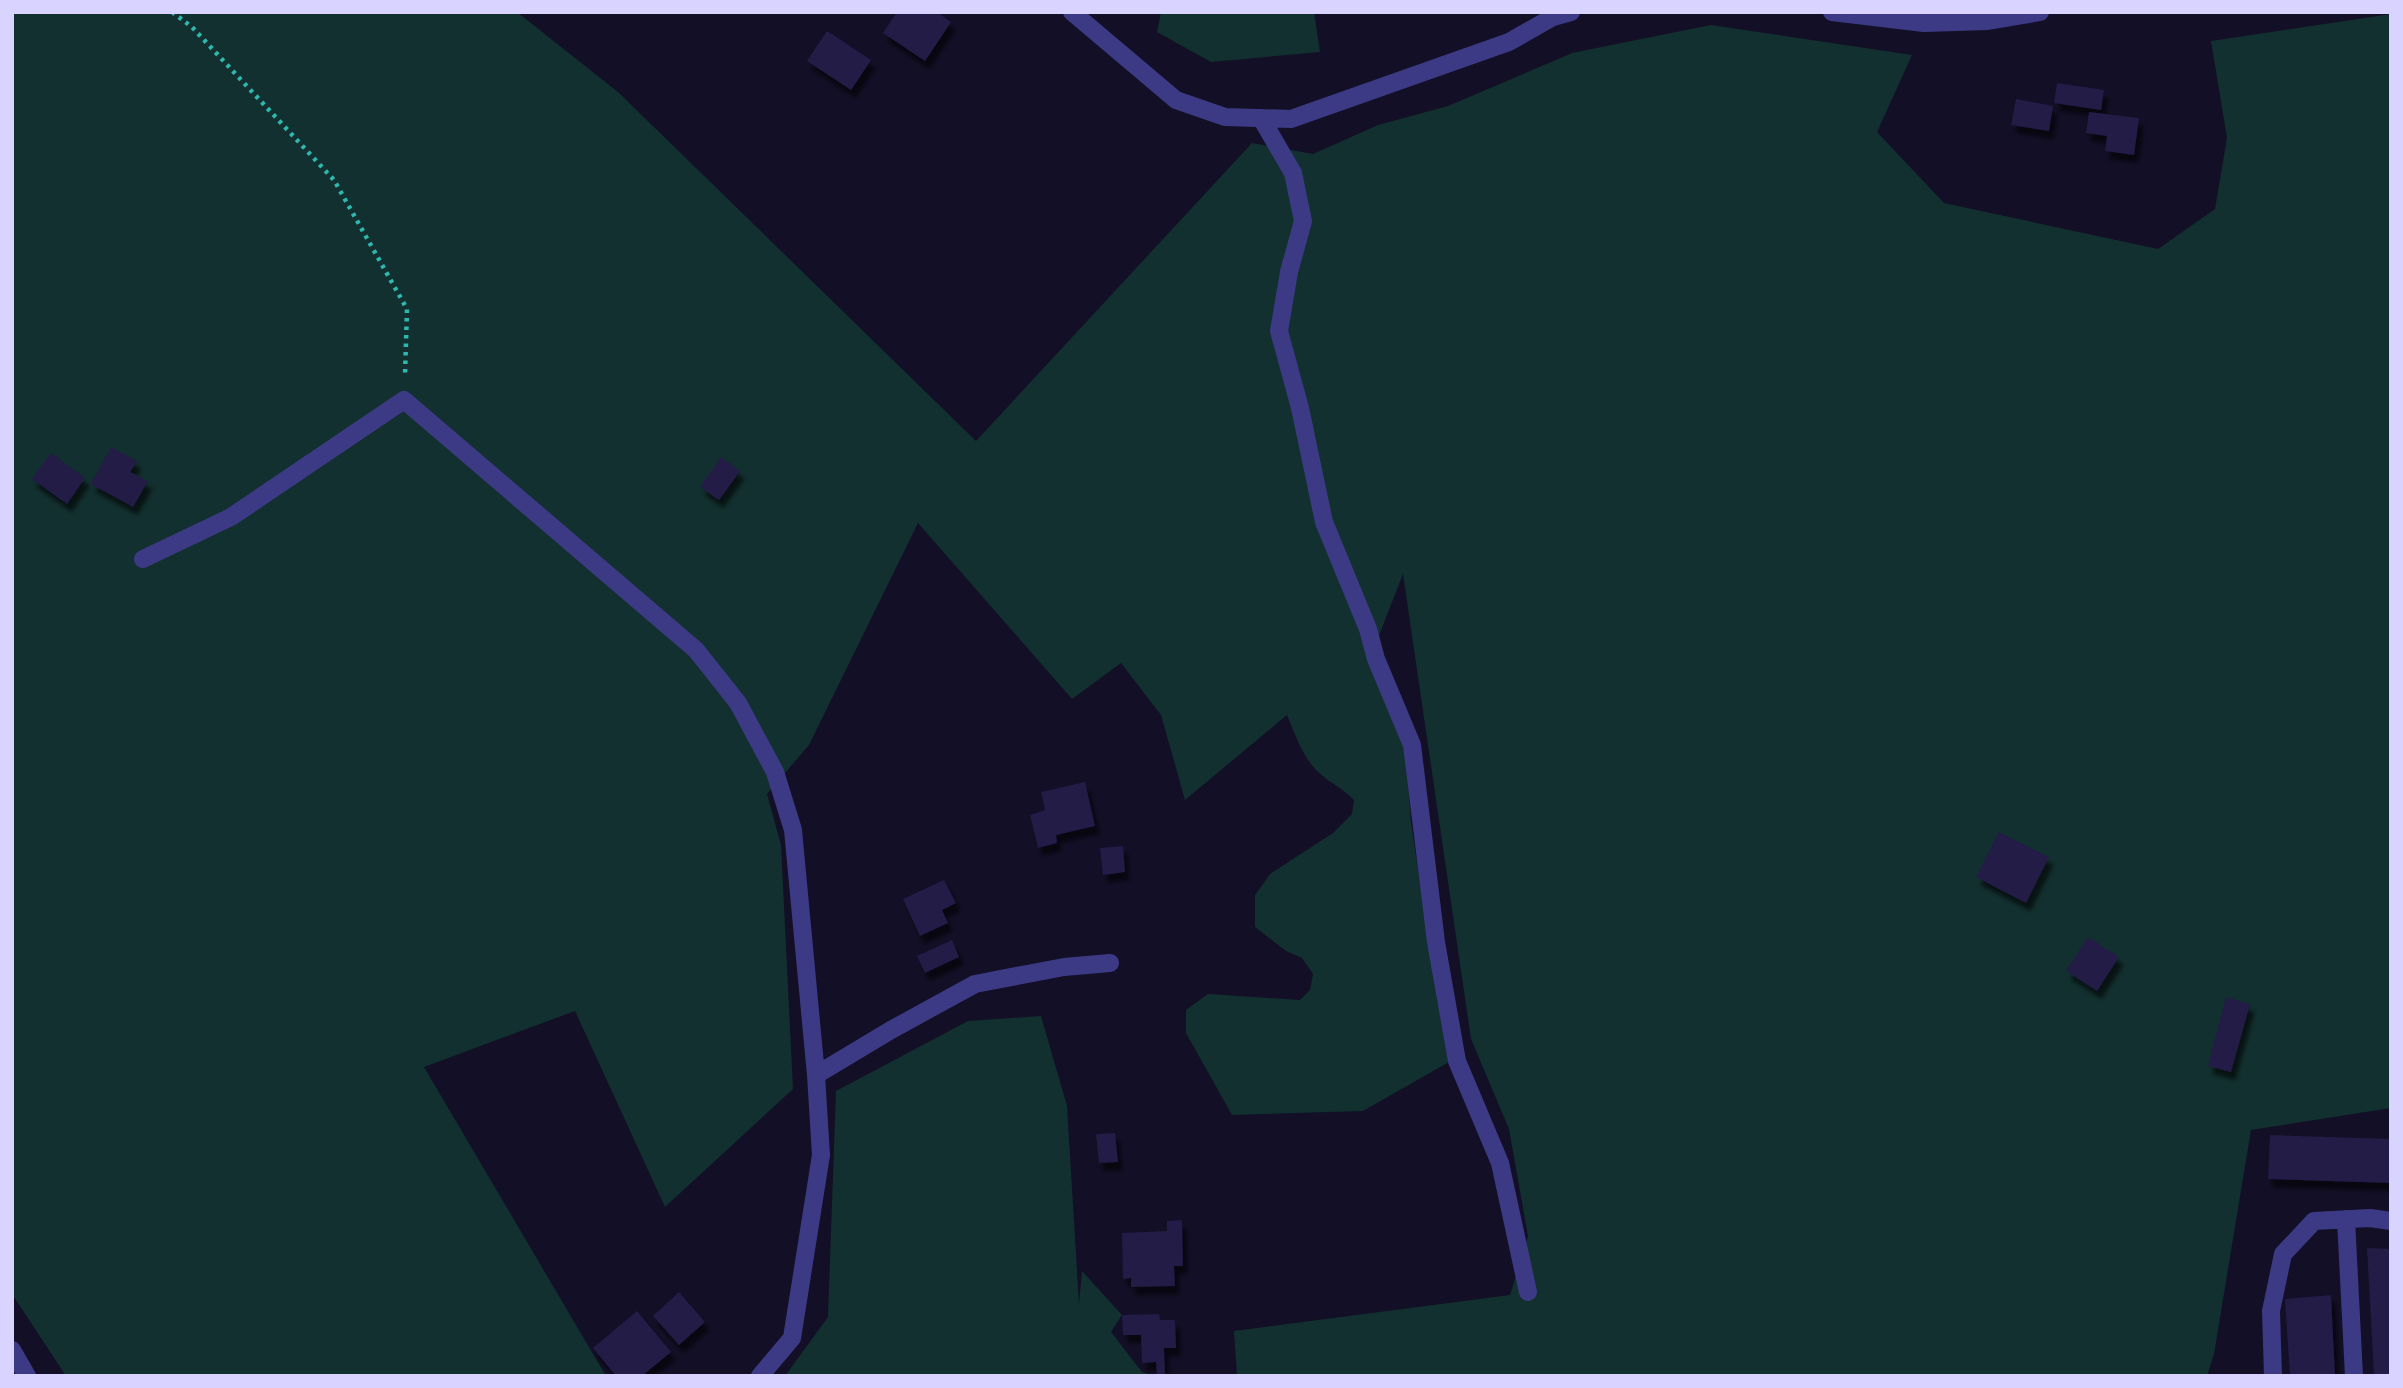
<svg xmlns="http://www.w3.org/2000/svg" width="2403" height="1388" font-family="Raleway,sans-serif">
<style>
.green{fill:#12302f}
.building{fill:#241b47;filter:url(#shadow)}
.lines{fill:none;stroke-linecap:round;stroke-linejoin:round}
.path{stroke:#2fb8b0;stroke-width:4.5;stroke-dasharray:3.5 5;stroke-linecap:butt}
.minor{stroke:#3d3a85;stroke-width:18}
</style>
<defs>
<filter id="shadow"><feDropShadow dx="4.5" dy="8" stdDeviation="2" flood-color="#0009"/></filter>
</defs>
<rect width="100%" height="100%" fill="#130f26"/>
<path class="green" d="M12,12H517L618,92L976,441L1252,143L1313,154L1378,125L1448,106L1572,53L1711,25L1912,55L1877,132L1944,203L2158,249L2215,209L2227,138L2211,41L2391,14V1108L2251,1130L2214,1354L2207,1376H1237L1234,1331L1510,1295L1528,1236L1509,1129L1471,1039L1403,574L1369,661L1405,746L1411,822L1437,999L1449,1062L1363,1111L1232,1115L1186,1033V1010L1208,994L1300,1000L1310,990L1313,974L1302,958L1286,951L1255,927V895L1270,874L1333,833L1352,814L1354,800C1343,788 1326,781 1315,769C1301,753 1295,734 1287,715L1185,800L1161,715L1121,663L1072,699L918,523L809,745L767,794L781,845L793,1089L665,1207L575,1011L424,1067L606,1376H66L12,1294Z
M1161,12H1314L1320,52L1211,62L1157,32Z
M1041,1016L1067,1106L1079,1304L1082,1271L1122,1315L1111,1332L1142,1372L1154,1376H785L828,1317L836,1091L968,1021Z"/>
<path class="building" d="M897,12H937L951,22L925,61L883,33Z
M827,31L871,60L851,90L807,61Z
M2057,83L2104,90L2101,110L2054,103Z
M2016,99L2053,106L2049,131L2011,125Z
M2089,112L2139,118L2134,155L2105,151L2107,136L2086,133Z
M111,447L137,461L130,472L148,481L133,507L91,484Z
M51,453L85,478L67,504L32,479Z
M721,457L740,471L719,500L700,487Z
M1085,782L1095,826L1056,835L1057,843L1038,848L1030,815L1045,810L1041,792Z
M1999,832L2049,857L2026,903L1976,877Z
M1123,846L1125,872L1103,875L1100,848Z
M944,880L956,903L942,910L948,923L920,936L903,899Z
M2088,937L2119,957L2097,991L2066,971Z
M952,940L959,957L925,973L917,956Z
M2226,997L2250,1004L2231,1072L2208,1066Z
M1115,1133L1118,1162L1099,1163L1096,1134Z
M2270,1135L2391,1139V1183L2268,1179Z
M1182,1220L1183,1266H1174L1175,1286L1131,1287V1278L1123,1279L1122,1233L1167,1231V1221Z
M2367,1248L2391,1249V1376H2374Z
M679,1292L705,1322L679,1345L653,1316Z
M2331,1295L2335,1376H2290L2285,1299Z
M637,1311L671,1352L642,1376H616L593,1348Z
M1159,1314L1160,1320H1175L1176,1348H1164L1165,1376H1157L1156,1362L1142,1363L1141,1335H1123L1122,1315Z"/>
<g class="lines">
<path class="path" d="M172,12L192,27L334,180L407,309L405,375"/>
<path class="minor" d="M1072,12L1176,100L1225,117L1291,119L1509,42L1553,17L1571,12
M1832,12L1924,23L1988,21L2040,12
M1261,118L1293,173L1303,221L1289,272L1279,331L1300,408L1324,522L1368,629L1376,659L1412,745L1436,942L1457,1061L1500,1163L1528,1292
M143,559L231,517L404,400L696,650L738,703L775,772L793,830L816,1075
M2346,1219L2354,1376
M12,1350L27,1376
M760,1376L792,1338L821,1155L816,1075L891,1030L975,984L1064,967L1110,963
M2273,1376L2271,1311L2283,1254L2314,1221L2370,1218L2391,1221"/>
</g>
<rect width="2403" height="1388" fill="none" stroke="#d9d4ff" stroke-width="28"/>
</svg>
